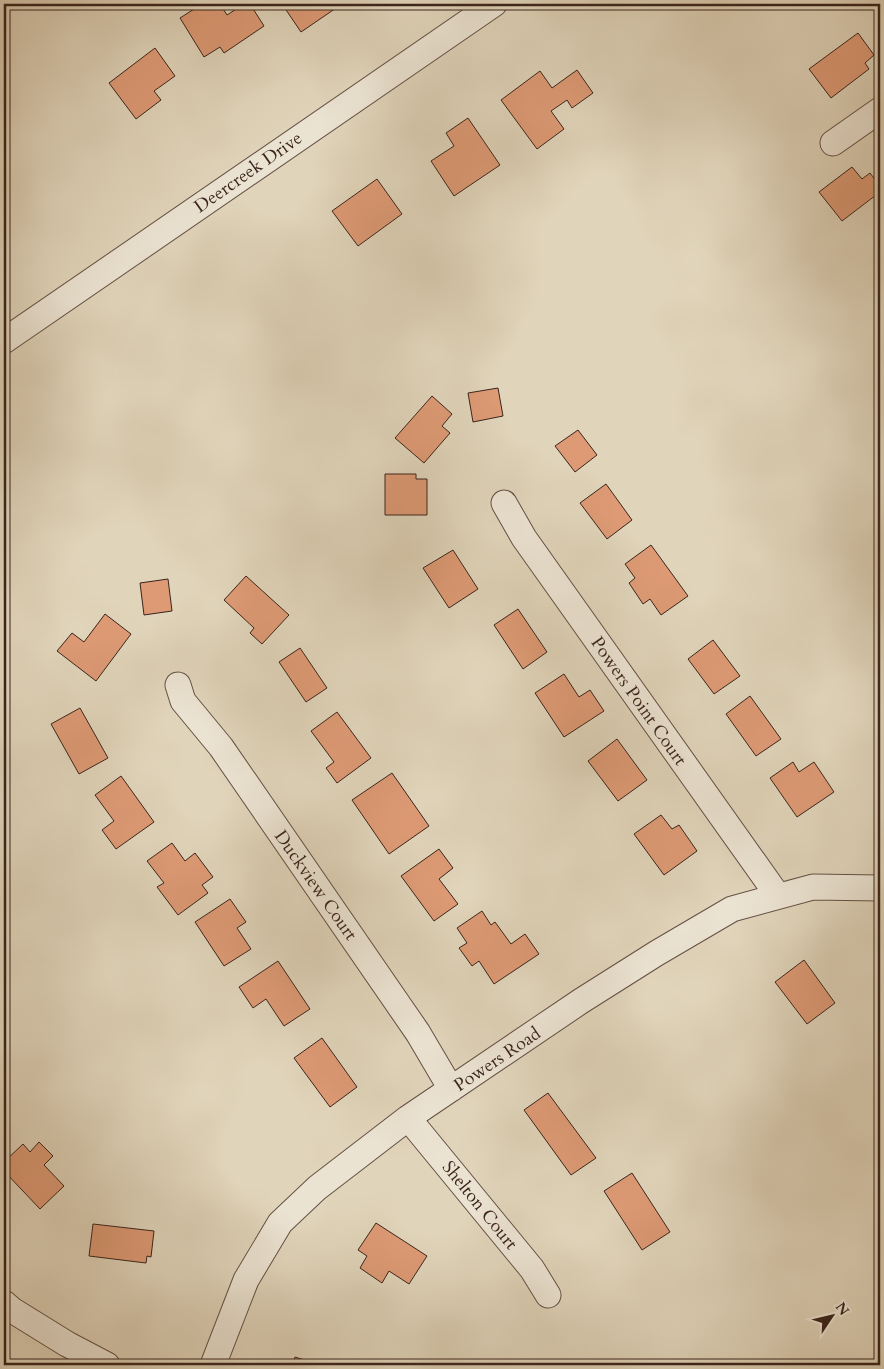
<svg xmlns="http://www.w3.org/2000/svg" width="884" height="1369" font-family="Cardo,serif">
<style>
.building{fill:#dd9a75;stroke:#3a241c}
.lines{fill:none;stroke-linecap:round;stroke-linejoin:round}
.street-casing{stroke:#645044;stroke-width:27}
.street{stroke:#ebe3d2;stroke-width:25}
.labels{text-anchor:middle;stroke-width:4;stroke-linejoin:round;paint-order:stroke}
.street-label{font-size:18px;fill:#3a241c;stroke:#ebe3d2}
</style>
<rect width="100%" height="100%" fill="#e0d4ba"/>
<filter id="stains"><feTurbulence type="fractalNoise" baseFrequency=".004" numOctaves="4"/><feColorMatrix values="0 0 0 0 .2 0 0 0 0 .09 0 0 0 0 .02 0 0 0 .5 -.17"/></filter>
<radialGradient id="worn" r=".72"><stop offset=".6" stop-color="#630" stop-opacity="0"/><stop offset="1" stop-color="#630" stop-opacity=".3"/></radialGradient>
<path class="building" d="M202,4H220L227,15L244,4H250L264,26L224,53L220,47L204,57L180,18Z
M282,4H342L301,32Z
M858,33L874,55L865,63L869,69L831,98L809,69Z
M155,48L175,76L154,91L161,100L136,119L109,83Z
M577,70L593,93L572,108L567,100L551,111L564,129L537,149L501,100L540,71L552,88Z
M468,118L500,165L454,196L431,161L454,146L446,133Z
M852,167L862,179L870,173L880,186V192L842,221L819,192Z
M377,179L402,214L358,246L332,211Z
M498,388L503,416L473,422L468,393Z
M432,396L452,414L442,426L450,433L424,463L395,438Z
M578,430L597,455L575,472L555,446Z
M385,474H416V479H427V515H385Z
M606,484L632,520L607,539L580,503Z
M651,545L688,596L661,615L650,599L643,604L629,583L635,578L625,564Z
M453,550L478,589L449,608L423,568Z
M246,576L289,615L262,644L250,633L254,628L224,600Z
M168,579L172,611L144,615L140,583Z
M518,609L547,652L523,669L494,625Z
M105,614L131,634L96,681L57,651L72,633L84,642Z
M713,640L740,676L714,694L688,659Z
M300,648L327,688L306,702L279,662Z
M564,674L579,697L590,690L604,711L564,737L535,693Z
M750,696L781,739L756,756L726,714Z
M80,708L108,758L79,774L51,724Z
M337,712L371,758L337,783L326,768L334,762L311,731Z
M617,739L647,780L618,801L588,761Z
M793,762L799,772L814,762L834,792L797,817L770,778Z
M392,773L429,826L389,854L352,800Z
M121,776L154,822L116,849L102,830L114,821L95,795Z
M661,815L672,829L679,825L697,851L664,875L634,834Z
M172,843L185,861L195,853L213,877L202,885L208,893L178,915L157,887L164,883L147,861Z
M439,849L453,868L439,879L458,904L434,921L401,876Z
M230,899L246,922L237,928L251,949L224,966L195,922Z
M482,911L491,925L495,922L511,944L525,934L539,954L494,984L479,961L472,966L459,948L467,943L457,928Z
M804,960L835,1003L807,1024L775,982Z
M278,961L310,1009L284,1026L266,999L253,1008L239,987Z
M322,1038L357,1087L330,1107L294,1058Z
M548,1093L596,1158L571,1175L524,1110Z
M4,1128L10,1137L4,1141Z
M39,1142L53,1156L44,1165L64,1186L40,1209L4,1171V1162L23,1144L30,1152Z
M632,1173L670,1232L642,1250L604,1191Z
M376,1223L427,1256L409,1284L389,1271L382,1283L360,1268L367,1256L358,1250Z
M93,1224L154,1231L151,1257L147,1256L146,1263L89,1256Z
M295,1357L320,1365H292Z"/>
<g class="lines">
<g class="street-casing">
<path id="street" d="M833,143L880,110
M4,341C168,229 330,115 494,4
M504,503L524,538L778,896
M178,685L183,701L221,747L418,1033L451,1089
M408,1118L532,1269L548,1295
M4,1303L12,1310L67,1344L107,1365
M213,1365L246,1280L280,1223L317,1188L408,1118L581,1001L657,953L732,909L813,887L880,888"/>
</g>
<use href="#street" class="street"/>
</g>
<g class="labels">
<g class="street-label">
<text transform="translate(248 172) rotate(-35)" y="6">Deercreek Drive</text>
<text transform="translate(639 701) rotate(55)" y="6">Powers Point Court</text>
<text transform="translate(316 885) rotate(55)" y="6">Duckview Court</text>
<text transform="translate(497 1059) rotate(-34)" y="6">Powers Road</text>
<text transform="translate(480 1205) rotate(51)" y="6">Shelton Court</text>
</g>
</g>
<rect width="884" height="1369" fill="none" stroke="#e0d4ba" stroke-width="20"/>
<rect x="5" y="5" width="874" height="1359" fill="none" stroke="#3a241c" stroke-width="2.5"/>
<rect x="10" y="10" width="864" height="1349" fill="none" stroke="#3a241c"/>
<g transform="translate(832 1316) rotate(55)" stroke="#ebe3d2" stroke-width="4" paint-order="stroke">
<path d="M0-4L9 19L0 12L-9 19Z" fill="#3a241c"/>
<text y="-8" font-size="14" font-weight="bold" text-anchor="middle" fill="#3a241c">N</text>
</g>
<rect width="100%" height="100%" filter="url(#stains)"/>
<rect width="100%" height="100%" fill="url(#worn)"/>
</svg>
